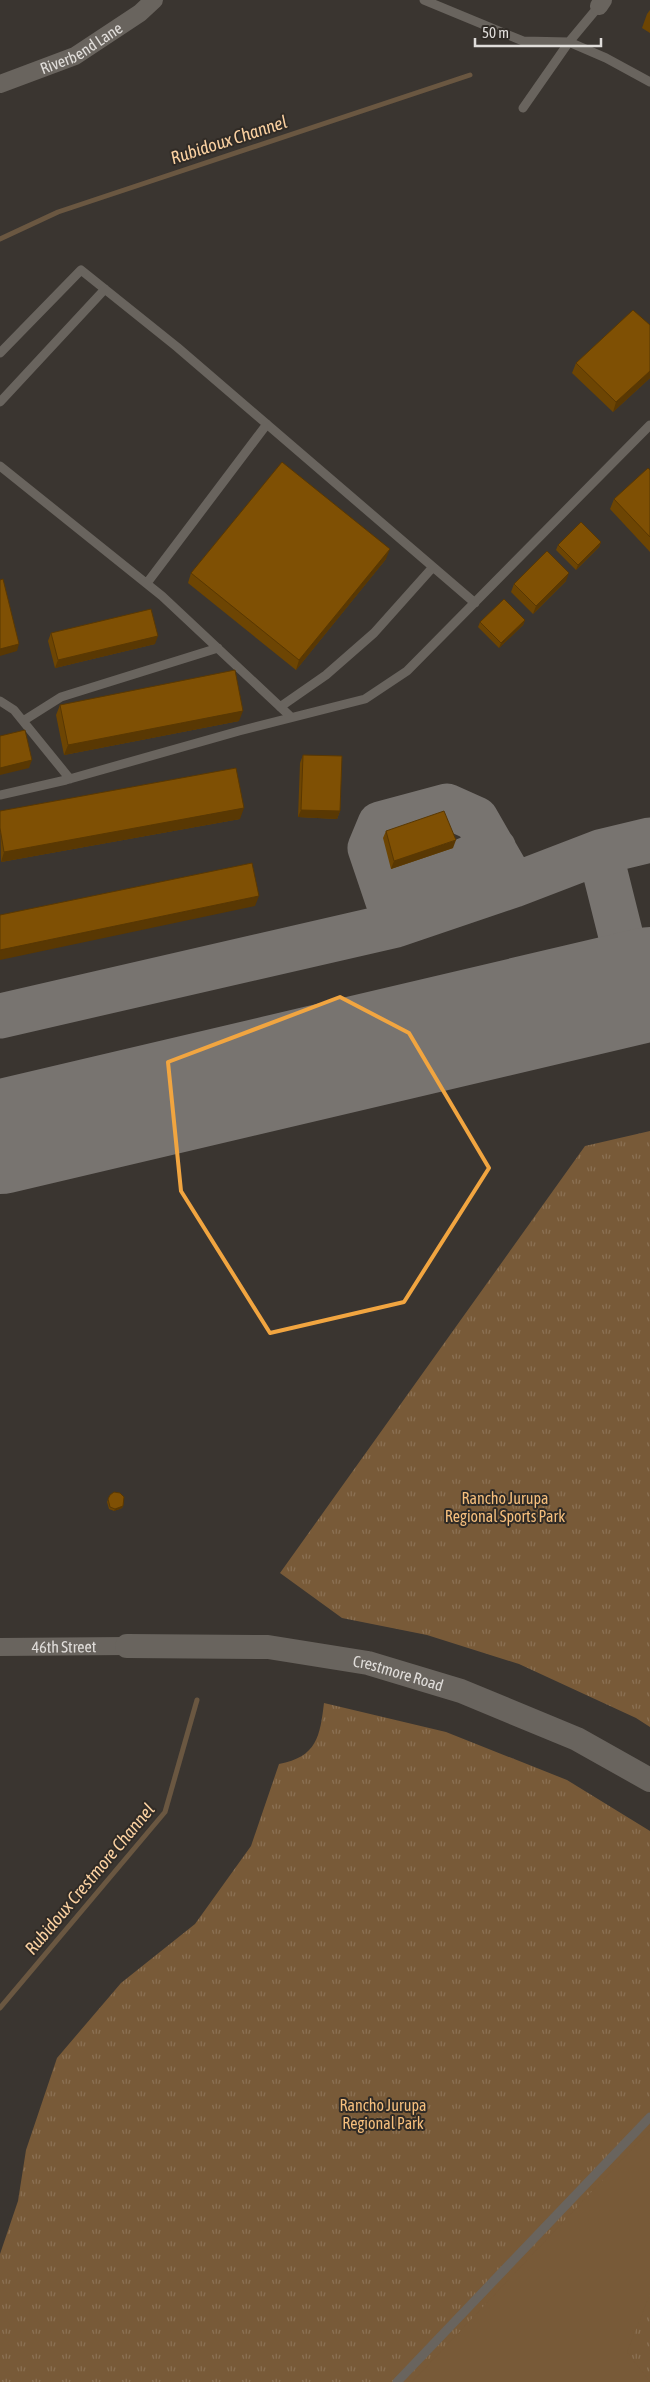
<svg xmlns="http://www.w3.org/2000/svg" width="650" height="2382" font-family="'Asap Condensed',sans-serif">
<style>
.park{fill:url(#park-tufts)}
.garden{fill:#785a38}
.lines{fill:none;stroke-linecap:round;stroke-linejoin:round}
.stream{stroke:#6a5741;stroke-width:5}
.taxiway{stroke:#787470;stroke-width:45}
.runway{stroke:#787470;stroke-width:114}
.lane{stroke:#69645e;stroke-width:9}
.street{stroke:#69645e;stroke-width:18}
.secondary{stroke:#69645e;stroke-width:24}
.wall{fill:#6d4503}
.shaded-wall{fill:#593803}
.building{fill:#7f5004;stroke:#593803}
.marked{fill:none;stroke:#f1a540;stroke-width:4;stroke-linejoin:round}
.labels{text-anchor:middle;stroke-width:4;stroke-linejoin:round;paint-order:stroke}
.street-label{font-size:16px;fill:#e0ddda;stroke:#302b26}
.park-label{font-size:16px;fill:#f6bf7d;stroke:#302b26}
.water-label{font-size:18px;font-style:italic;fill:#fbd1a1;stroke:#302b26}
</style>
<defs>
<pattern id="park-tufts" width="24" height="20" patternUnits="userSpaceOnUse" patternTransform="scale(1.25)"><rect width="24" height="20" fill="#785a38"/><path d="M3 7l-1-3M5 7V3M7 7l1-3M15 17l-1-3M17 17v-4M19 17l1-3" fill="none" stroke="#8b7154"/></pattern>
</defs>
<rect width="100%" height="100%" fill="#3a3530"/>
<path class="park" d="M650,1131V1727L636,1718L519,1664L427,1635L342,1618L280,1573L585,1146Z
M324,1703L446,1732L567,1780L650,1831V2382H0V2254L18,2201L26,2150L57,2058L121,1983L195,1924L251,1846L279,1764C317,1757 320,1736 324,1703Z"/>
<path class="garden" d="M650,2130V2294L627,2352L650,2382H412Z"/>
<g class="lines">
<path class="stream" d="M0,239L58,212L470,75
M0,2008L165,1812L197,1700"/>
<path class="taxiway" d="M600,852L634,988
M385,891L494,849
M396,925L370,848L380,824L447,806L476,819L514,885
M0,1016L396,925L514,885L600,852L650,840"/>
<path class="runway" d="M0,1137L650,984"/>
<path class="lane" d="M424,0L523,41L569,42
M599,6L569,42L606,58L650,82
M523,108L569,42
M0,353L81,270L177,347L475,603
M0,402L105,289
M0,466L162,596L291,717
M147,583L267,424
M0,701L14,710L70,779
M280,707L326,675L374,633L433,567
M23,721L61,697L218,648
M0,795L66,780L239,731L365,699L407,671L650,425
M397,2382L650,2117"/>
<g class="street">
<path d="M599,6L603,0"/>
<path id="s1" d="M0,84L75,56L140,13L154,0"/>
<path id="s2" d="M0,1647L127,1646"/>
</g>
<path class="secondary" id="s3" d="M127,1646L268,1647L368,1663L461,1691L577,1739L650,1780"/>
</g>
<path class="wall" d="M650,10V33L642,28L647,14Z
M650,325V378L613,412L572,373L576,363Z
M650,470V552L610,509L614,499Z
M601,542L599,547L576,570L556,550L558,545Z
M386,559L296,670L188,583L191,573Z
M566,581L533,614L511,592L514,584Z
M525,620L523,625L499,648L478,627L480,622Z
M51,633L155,644L55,668L48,641Z
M60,705L239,721L64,755L56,715Z
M303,755L340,811L337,819L298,817L300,763Z
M0,811L240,819L1,862Z
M386,831L453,848L391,869L383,838Z
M110,1495L123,1506L122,1508L114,1511L109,1509L107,1502Z"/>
<path class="shaded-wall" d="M650,371V378L613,412L616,402Z
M601,542L599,547L576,570L578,565Z
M390,549L386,559L296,670L299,660Z
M569,573L566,581L533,614L536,606Z
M525,620L523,625L499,648L501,643Z
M158,636L155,644L55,668L58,660Z
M19,644L17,651L0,656V649Z
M243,711L239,721L64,755L68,745Z
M32,760L29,768L0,775V768Z
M244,808L240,819L1,862L4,852Z
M301,810L340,811L337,819L298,817Z
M456,840L453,848L391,869L394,861Z
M259,896L255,906L0,960V950Z
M123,1506L122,1508L114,1511L115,1509Z"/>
<path class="building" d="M633,310L650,325V371L616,402L576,363Z
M282,462L390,549L299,660L191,573Z
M648,468L650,470V537L614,499Z
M581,522L601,542L578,565L558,545Z
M547,551L569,573L536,606L514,584Z
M3,579L19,644L0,649V580Z
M504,599L525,620L501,643L480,622Z
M151,609L158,636L58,660L51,633Z
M235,670L243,711L68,745L60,705Z
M25,730L32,760L0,768V736Z
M303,755L342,756L340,811L301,810Z
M236,768L244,808L4,852L0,828V811Z
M444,811L456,840L394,861L386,831Z
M252,863L259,896L0,950V915Z
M114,1492L120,1493L124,1497L123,1506L115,1509L110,1507L108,1499L110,1495Z"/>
<path class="marked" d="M340,997L409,1033L489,1168L404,1302L270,1333L181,1191L168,1062Z"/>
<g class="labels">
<g class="street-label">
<text dy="6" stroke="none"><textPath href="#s1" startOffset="89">Riverbend Lane</textPath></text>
<text dy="6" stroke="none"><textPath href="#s2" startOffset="64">46th Street</textPath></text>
<text dy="6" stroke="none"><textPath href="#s3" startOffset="274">Crestmore Road</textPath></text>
</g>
<g class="park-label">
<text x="505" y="1504">Rancho Jurupa<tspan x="505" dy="18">Regional Sports Park</tspan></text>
<text x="383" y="2111">Rancho Jurupa<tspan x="383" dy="18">Regional Park</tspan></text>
</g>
<g class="water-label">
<text transform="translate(229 140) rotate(-18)" y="6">Rubidoux Channel</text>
<text transform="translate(90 1879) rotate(-50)" y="6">Rubidoux Crestmore Channel</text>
</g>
</g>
<path d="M475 38v8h126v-8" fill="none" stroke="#e0ddda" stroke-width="2.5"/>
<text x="482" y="38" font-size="15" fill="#e0ddda" stroke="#302b26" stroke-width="4" paint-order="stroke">50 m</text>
</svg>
